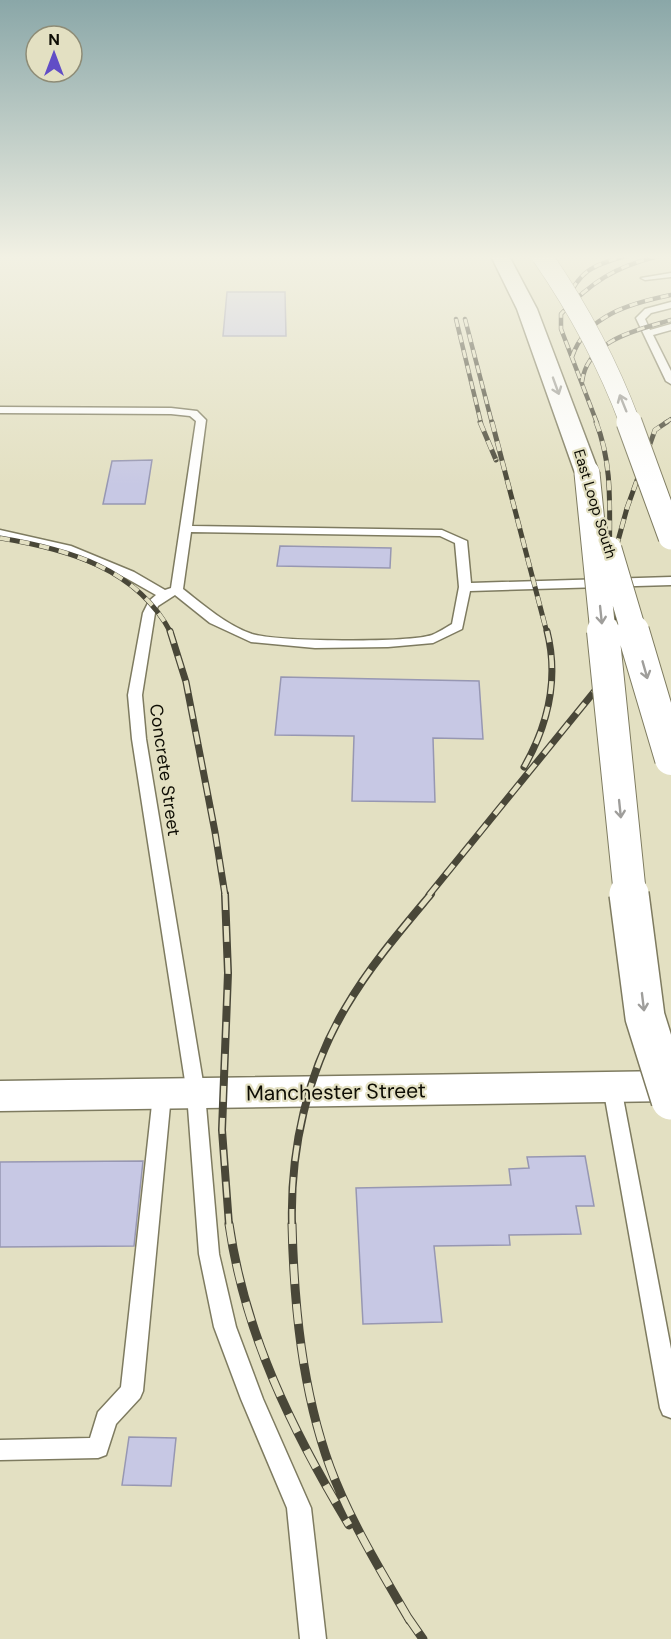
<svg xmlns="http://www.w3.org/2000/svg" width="671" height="1639" font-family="'DM Sans',sans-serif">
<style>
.building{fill:#c7c8e4;stroke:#9797b2;stroke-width:1.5}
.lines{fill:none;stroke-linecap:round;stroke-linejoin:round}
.lane-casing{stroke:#7e7b60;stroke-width:3}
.secondary-casing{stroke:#7e7b60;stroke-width:3}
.highway-casing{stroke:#7e7b60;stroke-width:3}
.lane{fill:#fff;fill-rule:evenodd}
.secondary{fill:#fff;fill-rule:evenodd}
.highway{fill:#fff;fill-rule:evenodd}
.rail-far4-casing{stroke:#494738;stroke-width:4.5}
.rail-far3-casing{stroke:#494738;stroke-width:5}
.rail-far2-casing{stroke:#494738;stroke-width:7}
.rail-far1-casing{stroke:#494738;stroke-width:8}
.rail-casing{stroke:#494738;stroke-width:9}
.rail-far4{stroke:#e3e0c2;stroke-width:3;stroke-dasharray:8;stroke-linecap:butt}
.rail-far3{stroke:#e3e0c2;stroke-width:4;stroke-dasharray:10;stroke-linecap:butt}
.rail-far2{stroke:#e3e0c2;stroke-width:4.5;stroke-dasharray:13;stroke-linecap:butt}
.rail-far1{stroke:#e3e0c2;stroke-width:5;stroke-dasharray:16;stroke-linecap:butt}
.rail{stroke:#e3e0c2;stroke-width:7;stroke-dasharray:20;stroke-linecap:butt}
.highway-bridge-far3-casing{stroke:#7e7b60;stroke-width:21;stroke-linecap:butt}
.highway-bridge-far2-casing{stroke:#7e7b60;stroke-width:27;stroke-linecap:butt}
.highway-bridge-far1-casing{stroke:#7e7b60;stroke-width:34;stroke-linecap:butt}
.highway-bridge-casing{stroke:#7e7b60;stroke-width:42;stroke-linecap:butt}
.highway-bridge-far3{stroke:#fff;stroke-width:20}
.highway-bridge-far2{stroke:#fff;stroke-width:25}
.highway-bridge-far1{stroke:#fff;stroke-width:32}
.highway-bridge{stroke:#fff;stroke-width:39}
.oneway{stroke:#9f9e9b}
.labels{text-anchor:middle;stroke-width:4.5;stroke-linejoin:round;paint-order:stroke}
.far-street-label{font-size:15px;fill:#0e0d04;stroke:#e3e0c2}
.street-label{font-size:18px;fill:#0e0d04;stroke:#e3e0c2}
.near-street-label{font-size:21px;fill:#0e0d04;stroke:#e3e0c2}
</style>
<rect width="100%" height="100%" fill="#e3e0c2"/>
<path class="building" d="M227,292H285L286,336H223Z
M152,460L145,504H103L112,461Z
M280,546L391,548L390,568L277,566Z
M281,677L479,681L483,739L433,738L435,802L352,801L354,736L275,735Z
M585,1156L594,1206H576L581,1234L509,1235L510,1245L434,1246L442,1322L363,1324L356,1188L511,1185L509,1169L529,1168L527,1157Z
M143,1161L134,1246L0,1247V1162Z
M129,1437L176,1438L171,1486L122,1485Z"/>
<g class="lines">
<g class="lane-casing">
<path id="lane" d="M671,273V277L645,280L641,278Z
M671,302V308L651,313L645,319L650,330L671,324V330L653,335L671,371V384L666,381L636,318L645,309Z
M0,407L171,408L197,411L206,420L192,526L442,530L467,541L471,583L671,577V585L470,591L462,629L433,643L388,647L315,648L251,642L210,623L175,595L158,606L155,613L142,695L146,739L205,1094L219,1254L236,1327L263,1399L311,1508L326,1639H300L287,1508L241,1399L214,1327L199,1254L187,1094L132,739L128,695L143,613L149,601L156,595L126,578L63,551L0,536V530L71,546L134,572L165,590L171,588L196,421L190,416L171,414L0,413ZM191,532L440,536L455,543L459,587L452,624C445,628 439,632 432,635C408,643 277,642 252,634C226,625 205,606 183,589Z
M612,1080L618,1082L621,1087L671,1349V1418L663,1415L660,1408L603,1087L606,1082Z
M162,1088L169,1090L171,1095L143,1391L140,1398L116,1424L106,1455L98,1458L0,1460V1440L90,1438L98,1412L121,1387L153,1095L155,1090Z"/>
</g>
<g class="secondary-casing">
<path id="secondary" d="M671,1071V1101L0,1111V1081Z"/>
</g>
<g class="highway-casing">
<path id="highway" d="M491,256H509L537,309L599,473L595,478L587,480L579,478L575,473L517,309Z"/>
</g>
<use href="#lane" class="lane"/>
<use href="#secondary" class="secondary"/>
<use href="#highway" class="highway"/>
<g class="rail-far4-casing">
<path id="rail-far4" d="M565,304C579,271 592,265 626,256
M456,319L481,423
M465,319L492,423
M572,357C586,315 632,303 671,295
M582,382C587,340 637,330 671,320
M597,423L561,329V314C591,282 615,267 658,256
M665,423L671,419"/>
</g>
<g class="rail-far3-casing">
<path id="rail-far3" d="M480,422L496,460
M492,422L547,633
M596,422C615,470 608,518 610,568C611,589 617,612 614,633
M0,538C67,549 137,568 171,633
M616,548L627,508L655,430L667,422"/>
</g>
<g class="rail-far2-casing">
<path id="rail-far2" d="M170,631L186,682L215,832L225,895
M524,767C548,725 559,679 547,631
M429,895L598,687L611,655L615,631"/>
</g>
<g class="rail-far1-casing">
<path id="rail-far1" d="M225,894L228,973L222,1130L229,1225
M292,1225C290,1150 307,1072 346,1007C370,966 401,930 431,894"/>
</g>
<g class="rail-casing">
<path id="rail" d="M229,1224C245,1335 292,1430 349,1525
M292,1224C294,1305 302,1390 330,1467C350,1521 381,1571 410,1621
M407,1616L423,1639"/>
</g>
<use href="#rail-far4" class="rail-far4"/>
<use href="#rail-far3" class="rail-far3"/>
<use href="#rail-far2" class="rail-far2"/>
<use href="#rail-far1" class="rail-far1"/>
<use href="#rail" class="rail"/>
<g class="highway-bridge-far3-casing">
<path id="highway-bridge-far3" d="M542,256C578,308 608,364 630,423"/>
</g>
<g class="highway-bridge-far2-casing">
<path id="highway-bridge-far2" d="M629,422L671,537
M587,473L603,633
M609,549L634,633"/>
</g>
<g class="highway-bridge-far1-casing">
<path id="highway-bridge-far1" d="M603,631L630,895
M633,631L671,759"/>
</g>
<g class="highway-bridge-casing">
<path id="highway-bridge" d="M629,894L645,1017L671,1100"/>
</g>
<use href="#highway-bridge-far3" class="highway-bridge-far3"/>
<use href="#highway-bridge-far2" class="highway-bridge-far2"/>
<use href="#highway-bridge-far1" class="highway-bridge-far1"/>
<use href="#highway-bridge" class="highway-bridge"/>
</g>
<defs><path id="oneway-shaft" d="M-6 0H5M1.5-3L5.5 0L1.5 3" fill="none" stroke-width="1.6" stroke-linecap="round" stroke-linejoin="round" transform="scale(1.5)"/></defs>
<g class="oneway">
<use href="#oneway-shaft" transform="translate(556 386) rotate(70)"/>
<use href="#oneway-shaft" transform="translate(623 403) rotate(-112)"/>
<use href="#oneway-shaft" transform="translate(601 615) rotate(84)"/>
<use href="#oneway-shaft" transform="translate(645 670) rotate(74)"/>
<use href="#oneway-shaft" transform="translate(620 809) rotate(84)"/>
<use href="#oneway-shaft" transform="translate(643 1002) rotate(83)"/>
</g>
<linearGradient id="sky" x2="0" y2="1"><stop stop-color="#8aa7a8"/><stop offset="0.53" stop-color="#f2f1e4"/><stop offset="1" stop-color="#f2f1e4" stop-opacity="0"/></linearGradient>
<rect width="671" height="485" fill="url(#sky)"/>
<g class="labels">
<g class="far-street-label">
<text transform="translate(595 504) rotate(73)" y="5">East Loop South</text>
</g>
<g class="street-label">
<text transform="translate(165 770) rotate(82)" y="6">Concrete Street</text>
</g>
<g class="near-street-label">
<text transform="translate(336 1092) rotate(-1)" y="7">Manchester Street</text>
</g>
</g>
<g transform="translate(54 54)"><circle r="28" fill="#e3e0c2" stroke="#8e8c76" stroke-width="1.5"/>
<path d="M0-4.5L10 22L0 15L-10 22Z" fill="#614dc6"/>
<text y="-9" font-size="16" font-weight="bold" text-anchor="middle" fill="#0e0d04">N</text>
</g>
</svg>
